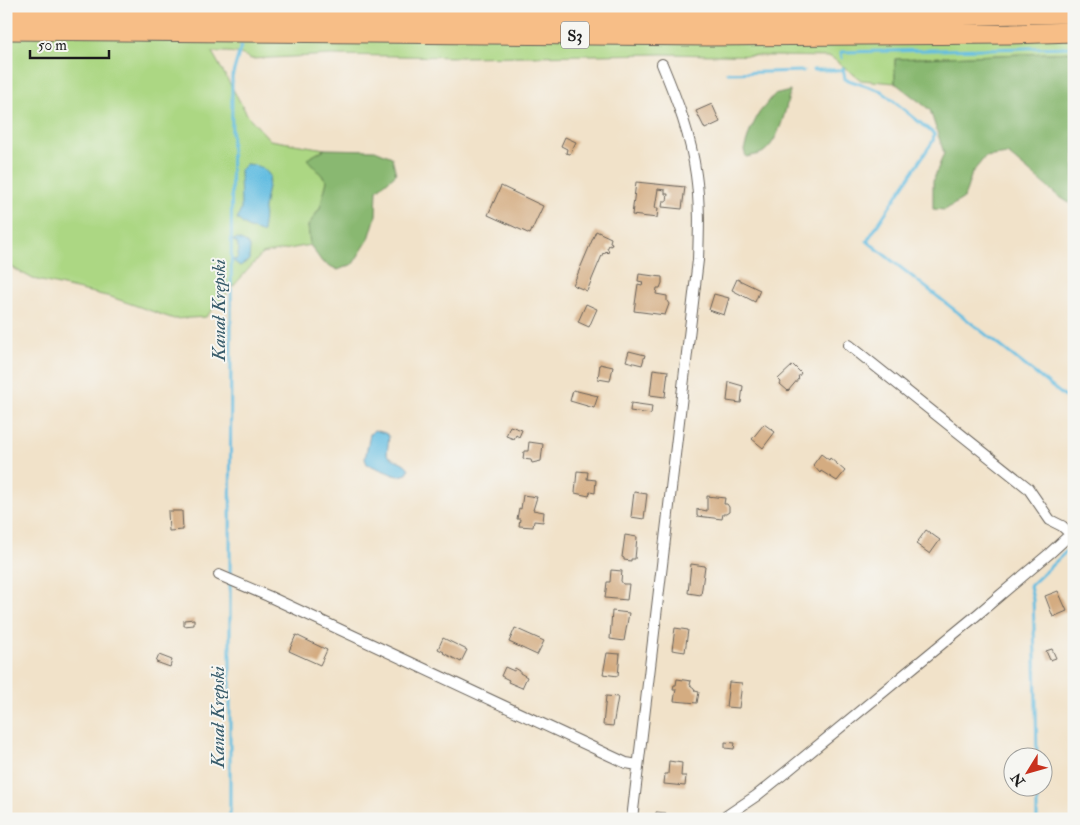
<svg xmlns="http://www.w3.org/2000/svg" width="1080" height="825" font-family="'IM FELL Double Pica',serif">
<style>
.green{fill:#acd783;stroke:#647a50}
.forest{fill:#89b871;stroke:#526a46}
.water{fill:#63bde1;stroke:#406c7e}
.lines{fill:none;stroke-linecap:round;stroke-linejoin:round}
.stream{stroke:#63bde1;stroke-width:3}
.building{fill:#d4ac81}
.street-casing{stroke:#676159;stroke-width:12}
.highway-casing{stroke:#676159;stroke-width:21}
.street{stroke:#fff;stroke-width:10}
.highway{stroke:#f7be87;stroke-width:19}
.labels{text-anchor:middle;stroke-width:4;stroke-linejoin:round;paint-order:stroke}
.shield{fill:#f6f6f2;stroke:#5d5d5c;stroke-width:1}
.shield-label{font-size:16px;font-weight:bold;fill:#1c1c1c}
.water-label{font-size:19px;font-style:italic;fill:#385c6b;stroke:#f6f6f2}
</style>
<rect width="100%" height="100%" fill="#f6f6f2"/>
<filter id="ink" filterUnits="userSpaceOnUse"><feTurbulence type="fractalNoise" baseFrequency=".02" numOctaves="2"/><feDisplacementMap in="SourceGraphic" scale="10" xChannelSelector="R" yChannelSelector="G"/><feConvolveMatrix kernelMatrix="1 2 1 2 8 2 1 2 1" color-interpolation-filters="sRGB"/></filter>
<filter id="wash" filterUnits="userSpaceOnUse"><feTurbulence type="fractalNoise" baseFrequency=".0096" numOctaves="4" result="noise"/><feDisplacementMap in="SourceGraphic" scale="20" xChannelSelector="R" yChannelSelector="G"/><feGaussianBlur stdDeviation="1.12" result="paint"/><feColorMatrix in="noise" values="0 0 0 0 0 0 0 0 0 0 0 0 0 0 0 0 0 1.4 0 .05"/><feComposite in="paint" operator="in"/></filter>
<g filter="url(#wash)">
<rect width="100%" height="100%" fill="#f1e2c9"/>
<path class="green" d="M6,6H1074V52L895,59V83L861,80L831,57L662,54L460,57L331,55L251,59C238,51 227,52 212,52L248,116L270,140L325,149L308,159L327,181L320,208L308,226L310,245L262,254L206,317L174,319L111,297L33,279L6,264Z"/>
<path class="forest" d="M1074,52V206L1058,196L1008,154L985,157L972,173L964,198L945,210L933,209V181L944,153L930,110L895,83V59Z
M790,91C786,109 779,143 762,153C757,155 751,156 746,157L744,150L750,131L759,113L774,95Z
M325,149L375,150L392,157L396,174L377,190L376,216L369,239L353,264L338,270L322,262L310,245L308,226L320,208L327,181L307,159Z"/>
<path class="water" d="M246,164C257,165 264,167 270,176L264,208L263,233L247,227L237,219L241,210L240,170Z
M238,239L247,243L250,248L249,260L240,266L232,260L237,259L239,250L237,243L232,240Z
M374,430L385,433L389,436L387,454C393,461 404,460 409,469L407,474L399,476L394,475L367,464L365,459L370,434Z"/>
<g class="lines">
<path class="stream" d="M842,58L841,52L1074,47
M843,68L845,79L881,91L934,134L933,141L867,241L1074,404
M813,70H843
M728,73L803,71
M1073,516L1074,515
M230,575L232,77L241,46
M230,584V819
M1037,758L1035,656L1033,599L1030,586L1070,548L1071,545
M1037,788V819"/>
</g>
<g id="blocks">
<path class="building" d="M712,104L720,122L705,129L696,111Z
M565,137L576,142L570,154L566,153L567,149L561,146Z
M636,182L685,187L682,209L662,207L663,201H667L668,194H665V190L658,189L655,208H658L657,218L632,215Z
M501,186L543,206L530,234L488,215Z
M596,231L611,238L610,242L612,243L611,246L609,245L607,249L609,250L608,253L606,251L604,254L603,253L587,291L573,285Z
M639,274L662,277V283L660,288H657L656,294L667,296V301L669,304L665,315L634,311L638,284L642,285L643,282L638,281Z
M737,279L760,290L755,302L732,290Z
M714,294L729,298L724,315L709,310Z
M586,304L597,309L589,327L578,322Z
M629,351L645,355L642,365L626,361Z
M600,364L613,367L610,381L598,379Z
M793,365L801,373L798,377L799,378L788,391L780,384L781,382L778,379Z
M653,369L668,371L665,397L650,395Z
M729,382L743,386L741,403L727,401Z
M573,390L598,396L594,408L570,401Z
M631,403L652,406L651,414L630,411Z
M764,424L775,432L763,448L752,439Z
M510,426L522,430L519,437L516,435L514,439L506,436Z
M529,442L543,444L541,461L532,463L531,460L523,459L524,451H528Z
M821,454L829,460L830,458L845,471L837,481L821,471L820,473L813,465Z
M577,471L588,472L587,479L596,480L595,493L590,492L589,496L575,493Z
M634,492L647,494L644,519L631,517Z
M523,495L537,497L533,510L544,512L543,522L534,521L533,527L519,526L520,519H517L519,508L521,509Z
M707,496L725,498L724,504H727L729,507V512L726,514H723L722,519L697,516V509L707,511Z
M168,511H182L183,530L169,531Z
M926,530L940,540L930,554L916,544Z
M625,535L637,537L635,559H631V561L624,560V558L622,557Z
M691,564L705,566L701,595L688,593Z
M611,570L622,571L621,581L623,584H629L627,600L605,598L607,582H610Z
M1058,591L1067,611L1053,617L1045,596Z
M612,611L629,613L624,641L610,639Z
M194,619V625L184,626V620Z
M515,628L544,641L537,655L509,642Z
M675,628L688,630L685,652L672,650Z
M296,635L327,650L320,665L289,651Z
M443,638L467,650L461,662L443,653L444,652L438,649Z
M1052,649L1056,658L1050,660L1046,651Z
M607,653L620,654L618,676L603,674Z
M159,655L172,660L170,667L156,662Z
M505,667L514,671L515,668L520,671V673L527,677L522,688L508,682L509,680L501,676Z
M677,679L691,681L690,685L694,688L695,691L699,692L697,703L674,701L676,689H673L674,685H676Z
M729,682L742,683L739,708L726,707Z
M606,696L618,697L613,726L603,725Z
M725,742L735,743L734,749L725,748Z
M669,761L682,763L681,776H686L685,786L664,784L665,774H668Z
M656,812L666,813L665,819H656Z"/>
</g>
</g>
<g filter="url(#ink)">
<use href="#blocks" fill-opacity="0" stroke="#676159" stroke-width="1"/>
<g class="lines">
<g class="street-casing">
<path id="street" d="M849,345L1028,488L1050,520L1062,526L1074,537
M219,575L268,596L626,763L638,765
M632,819L698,260C699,232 700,203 696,175C691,136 677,100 662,64
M722,819L756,796L786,772L972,619L1050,553L1074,531"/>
</g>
<g class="highway-casing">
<path id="highway" d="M6,12L715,17H884L1074,13
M6,30L710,36L1011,34L1074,32"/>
</g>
<use href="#street" class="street"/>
<use href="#highway" class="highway"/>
</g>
</g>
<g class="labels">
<rect class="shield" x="561" y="21.5" width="28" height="27" rx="4"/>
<g class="shield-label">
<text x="575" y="41">S3</text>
</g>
<g class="water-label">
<text transform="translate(218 310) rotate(-90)" y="7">Kanał Krępski</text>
<text transform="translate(217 717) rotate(-90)" y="7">Kanał Krępski</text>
</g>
</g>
<rect width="1080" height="825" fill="none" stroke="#f6f6f2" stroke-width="25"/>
<g transform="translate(1028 772) rotate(233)"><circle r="24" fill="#f6f6f2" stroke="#9f9f9c"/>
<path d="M0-4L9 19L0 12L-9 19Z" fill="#c8321e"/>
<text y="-8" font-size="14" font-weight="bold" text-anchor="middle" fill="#1c1c1c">N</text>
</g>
<path d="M30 50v8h79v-8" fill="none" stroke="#1c1c1c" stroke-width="2.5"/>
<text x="38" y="50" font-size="15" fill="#1c1c1c" stroke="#f6f6f2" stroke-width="4" paint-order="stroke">50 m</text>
</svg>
